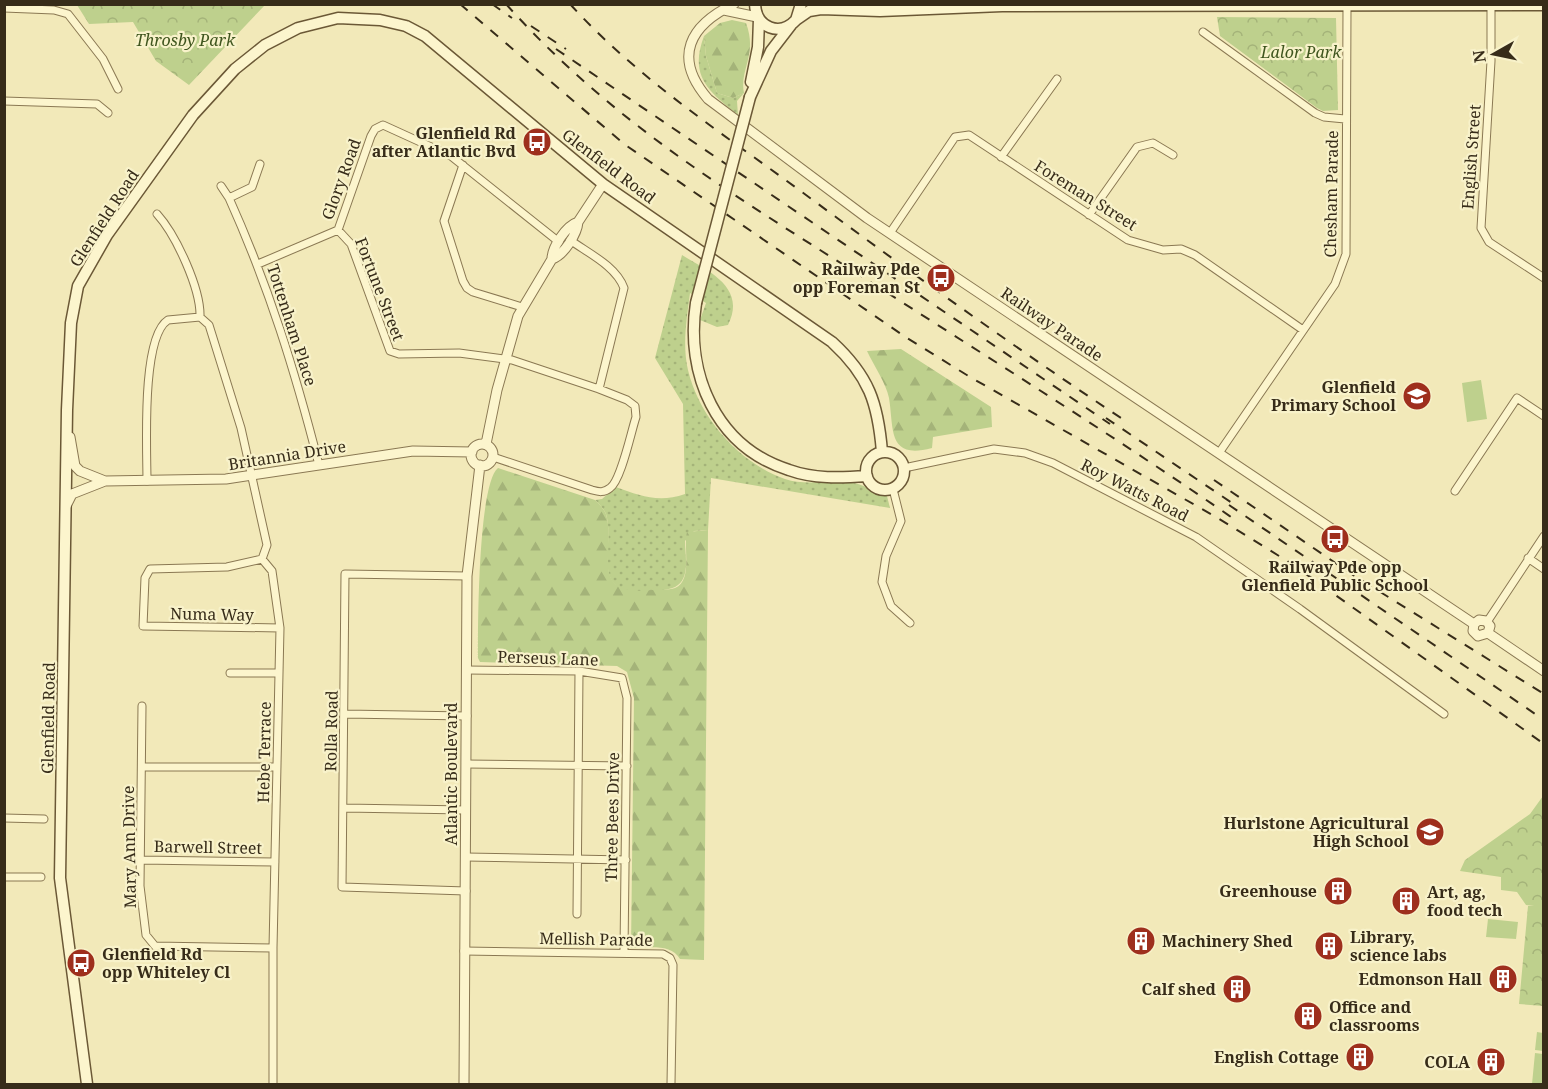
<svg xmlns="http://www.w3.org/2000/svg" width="1548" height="1089" font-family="'Noto Serif',serif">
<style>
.grass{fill:url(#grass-dots)}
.forest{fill:url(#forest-firs)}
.park{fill:url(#park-crowns)}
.garden{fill:#bed08d}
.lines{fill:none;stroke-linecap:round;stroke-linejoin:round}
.minor-casing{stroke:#8a7853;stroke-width:9}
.tertiary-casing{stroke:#8a7853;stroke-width:11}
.secondary-casing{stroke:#6b5836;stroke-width:13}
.minor{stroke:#fcf5cd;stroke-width:7}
.tertiary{stroke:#fcf5cd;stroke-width:9}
.secondary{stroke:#fcf5cd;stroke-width:10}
.rail{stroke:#372c19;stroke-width:2;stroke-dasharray:10 10;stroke-linecap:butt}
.secondary-bridge-casing{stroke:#6b5836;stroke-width:13;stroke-linecap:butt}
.secondary-bridge{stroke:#fcf5cd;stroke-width:10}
.labels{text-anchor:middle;stroke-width:4.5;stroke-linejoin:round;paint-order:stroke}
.park-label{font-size:16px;font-style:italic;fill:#3f551e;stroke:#f8f2ca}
.poi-label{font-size:16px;font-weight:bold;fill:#372c19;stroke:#f8f2ca;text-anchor:end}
.street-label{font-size:16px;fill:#372c19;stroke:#f8f2ca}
</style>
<defs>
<pattern id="grass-dots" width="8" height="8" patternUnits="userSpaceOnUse" patternTransform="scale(1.5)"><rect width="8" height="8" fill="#bed08d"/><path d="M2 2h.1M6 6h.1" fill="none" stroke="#a4b379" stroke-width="1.8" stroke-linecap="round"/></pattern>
<pattern id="forest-firs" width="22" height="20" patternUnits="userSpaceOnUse" patternTransform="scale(1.5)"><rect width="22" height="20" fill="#bed08d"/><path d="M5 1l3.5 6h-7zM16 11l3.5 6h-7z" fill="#a4b379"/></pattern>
<pattern id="park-crowns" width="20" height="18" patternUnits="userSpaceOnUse" patternTransform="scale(1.5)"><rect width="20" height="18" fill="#bed08d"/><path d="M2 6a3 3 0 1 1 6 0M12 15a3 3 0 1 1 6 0" fill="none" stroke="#a4b379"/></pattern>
</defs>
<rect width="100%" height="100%" fill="#f2e9b9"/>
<path class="grass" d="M704,36L706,56L717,93L733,98L744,93L737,101L738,115C708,91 689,76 704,36Z
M682,255C708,271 747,287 728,325L717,327L700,320L706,303L690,293C687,317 682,345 688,370C699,417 739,463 785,479C805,486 828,480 849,482C863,484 873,491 887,496L890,508L711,478L708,530L694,531L685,541C685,554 690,576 678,585C671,591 657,590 647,591C587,596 616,547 606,514C604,509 599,504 595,500L602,499L616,487C640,496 659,503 685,494L683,404L655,358Z"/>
<path class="forest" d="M732,20L746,23C758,55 739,70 744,93L733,98L717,93L706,56L704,36L720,23Z
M901,349L991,407L992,427L933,437L932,448C887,460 894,429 889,398C886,383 874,366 867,351Z
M498,468L595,500C599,504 604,509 606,514C617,551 586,597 652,590C658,590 668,590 675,588C693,581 683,547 687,532L708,530L704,960L680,959C671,943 648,948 631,948L634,698L627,672L617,666L480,662L478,658C478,627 478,484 498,468Z"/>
<path class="park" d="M77,5H265L189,85L156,61L133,22L89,24Z
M1217,17L1336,18L1338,110L1323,111L1317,108L1220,36Z
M1543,796V1006L1519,1004L1528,906H1534L1526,905L1517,892L1501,890V877L1460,871L1465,860L1530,814Z"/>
<path class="garden" d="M1481,380L1487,419L1467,422L1462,383Z
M1488,919L1518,922L1516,939L1486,937Z
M1537,1032L1543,1033V1051L1535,1050Z
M1535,1053L1543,1054V1084H1532Z"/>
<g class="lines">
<g class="minor-casing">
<path id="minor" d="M1491,5V61L1481,228L1489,242L1544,278
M4,8L54,10L68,14L103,59L118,89
M1203,32L1315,113L1324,117L1345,119
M4,101L97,104L108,113
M1001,157L1057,79
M463,165L444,221L463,281L467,288L473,292L522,307
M221,186L229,198C269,287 295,371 319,465
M229,198L252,187L260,164
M157,214C176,235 201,289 200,317
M1089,215L1137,147L1153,143L1173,155
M338,230L351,244L390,351L399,354L459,353L512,360L599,389L627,400L635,406L636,417C631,432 621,481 610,488C604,493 599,492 592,490L493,457
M890,233L955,137L969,135L1128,240L1163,250L1181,249L1195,255L1303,330
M570,240C588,253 616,266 624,288L599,389
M258,264L338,230L371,136L375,129L383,125L451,156L559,242
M1219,453L1335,284L1346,254L1347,7
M904,468L994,449L1025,453L1053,463L1196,537L1300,609L1444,714
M147,481C147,450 141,337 168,320L200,317L209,325L241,428L267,545L262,559L227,567L150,569L145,578L143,626L280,628
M893,489L901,521L886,556L882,582L891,606L910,623
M1455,491L1517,398L1544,416
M1528,558L1544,569
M262,559L272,571L280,628L273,948
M1487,622L1544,536
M466,670L579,671L622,678L627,698L624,952
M230,673H279
M142,706L140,886L146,935L155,946L273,948V1084
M345,714L467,716
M466,764L627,766
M142,767H277
M344,808L466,810
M4,818L44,819
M466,857L626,860
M141,860L275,862
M4,877H41
M466,891L342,887L345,574L467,576
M577,914L579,671
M464,951L663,954L670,958L673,965L671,1084"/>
</g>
<g class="tertiary-casing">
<path id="tertiary" d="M734,4C690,25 672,57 708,99L867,218L1474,624
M724,10L757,17
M552,259C564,255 577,234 578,222L603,184
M70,437L75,466L80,471L105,481L226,479L413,451L472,452
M486,444L497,390L518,316L552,259C552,247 566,226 578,222
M471 455a11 11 0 1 1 22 0a11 11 0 1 1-22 0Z
M66,506L72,494L105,481
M1474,624L1479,620L1486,621L1490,626L1488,633
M1474,624L1473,631L1478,636L1488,633
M1488,633L1544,671
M464,1084L467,576L480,465"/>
</g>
<g class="secondary-casing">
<path id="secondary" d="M755,4C756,28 780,37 796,20L801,4
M796,20L809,11L821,9L880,11L1002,6L1544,5
M751,82L758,47L759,19
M750,97L771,51L791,25
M696,303C685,374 716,447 789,470C814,479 840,478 867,476
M866 471a19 19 0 1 1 38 0a19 19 0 1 1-38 0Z
M87,1084L60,878L67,410L71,323L78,286L107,235L193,115L235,69L265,45L298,28L338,18L380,20L406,26L425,36L603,184L832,342C869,376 878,403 882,452"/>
</g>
<use href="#minor" class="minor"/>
<use href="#tertiary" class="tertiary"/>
<use href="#secondary" class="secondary"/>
<path class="rail" d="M460,4L624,144L907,338L970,377L1216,517L1292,564L1544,744
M492,4L512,18
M506,4C611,121 727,191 858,274C984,355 1111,434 1234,519
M570,4C639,80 725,135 806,195C910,272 1014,347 1121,418
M531,26L566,49
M556,49L1110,424
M1106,418L1238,507
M1214,480L1353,575L1544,694
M1229,505L1544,720"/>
<g class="secondary-bridge-casing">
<path id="secondary-bridge" d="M696,303L750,97"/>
</g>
<use href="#secondary-bridge" class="secondary-bridge"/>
</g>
<defs>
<g id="bus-disc" transform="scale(1.5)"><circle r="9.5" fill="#9e2f1d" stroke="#f8f2ca"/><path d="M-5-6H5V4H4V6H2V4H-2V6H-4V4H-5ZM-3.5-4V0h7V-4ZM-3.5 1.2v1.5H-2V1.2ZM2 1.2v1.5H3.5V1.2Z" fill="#fff"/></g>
<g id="school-disc" transform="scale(1.5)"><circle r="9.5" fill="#9e2f1d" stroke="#f8f2ca"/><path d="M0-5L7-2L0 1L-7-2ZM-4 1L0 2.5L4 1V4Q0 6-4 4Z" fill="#fff"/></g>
<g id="building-disc" transform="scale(1.5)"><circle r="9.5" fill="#9e2f1d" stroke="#f8f2ca"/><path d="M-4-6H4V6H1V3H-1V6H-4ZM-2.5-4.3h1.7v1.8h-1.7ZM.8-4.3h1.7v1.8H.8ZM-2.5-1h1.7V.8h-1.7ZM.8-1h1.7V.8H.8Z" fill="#fff"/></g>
</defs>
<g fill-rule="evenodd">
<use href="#bus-disc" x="537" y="142"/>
<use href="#bus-disc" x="941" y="278"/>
<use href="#school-disc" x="1417" y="396"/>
<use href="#bus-disc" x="1335" y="539"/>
<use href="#school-disc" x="1430" y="832"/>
<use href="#building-disc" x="1338" y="891"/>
<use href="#building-disc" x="1406" y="901"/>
<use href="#building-disc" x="1141" y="941"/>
<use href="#building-disc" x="1329" y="946"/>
<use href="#bus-disc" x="81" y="963"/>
<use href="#building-disc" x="1503" y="979"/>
<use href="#building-disc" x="1237" y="989"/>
<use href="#building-disc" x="1308" y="1016"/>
<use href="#building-disc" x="1360" y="1057"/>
<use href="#building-disc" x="1491" y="1062"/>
</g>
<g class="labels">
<g class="park-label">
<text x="185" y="46">Throsby Park</text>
<text x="1301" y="58">Lalor Park</text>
</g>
<g class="poi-label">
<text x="516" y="139">Glenfield Rd<tspan x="516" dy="18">after Atlantic Bvd</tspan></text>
<text x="920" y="275">Railway Pde<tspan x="920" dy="18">opp Foreman St</tspan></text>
<text x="1396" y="393">Glenfield<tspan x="1396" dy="18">Primary School</tspan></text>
<text x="1335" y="573" text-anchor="middle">Railway Pde opp<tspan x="1335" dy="18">Glenfield Public School</tspan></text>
<text x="1409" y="829">Hurlstone Agricultural<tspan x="1409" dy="18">High School</tspan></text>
<text x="1317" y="897">Greenhouse</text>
<text x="1427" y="898" text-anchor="start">Art, ag,<tspan x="1427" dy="18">food tech</tspan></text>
<text x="1350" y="943" text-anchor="start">Library,<tspan x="1350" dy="18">science labs</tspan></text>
<text x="1162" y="947" text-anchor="start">Machinery Shed</text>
<text x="102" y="960" text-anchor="start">Glenfield Rd<tspan x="102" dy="18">opp Whiteley Cl</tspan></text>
<text x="1482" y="985">Edmonson Hall</text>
<text x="1216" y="995">Calf shed</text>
<text x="1329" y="1013" text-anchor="start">Office and<tspan x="1329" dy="18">classrooms</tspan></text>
<text x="1339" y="1063">English Cottage</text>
<text x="1470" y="1068">COLA</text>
</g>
<g class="street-label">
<text transform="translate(1471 157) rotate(-86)" y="6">English Street</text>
<text transform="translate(609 166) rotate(37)" y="6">Glenfield Road</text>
<text transform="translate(341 179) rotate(-70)" y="6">Glory Road</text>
<text transform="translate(1331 194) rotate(-89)" y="6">Chesham Parade</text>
<text transform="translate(1086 195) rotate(32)" y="6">Foreman Street</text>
<text transform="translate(104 218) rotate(-57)" y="6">Glenfield Road</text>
<text transform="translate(380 289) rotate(69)" y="6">Fortune Street</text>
<text transform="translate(1052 324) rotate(34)" y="6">Railway Parade</text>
<text transform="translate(292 325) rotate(72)" y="6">Tottenham Place</text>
<text transform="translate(287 455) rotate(-9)" y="6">Britannia Drive</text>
<text transform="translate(1135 490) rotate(27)" y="6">Roy Watts Road</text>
<text transform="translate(212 614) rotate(1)" y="6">Numa Way</text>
<text transform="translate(548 658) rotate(2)" y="6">Perseus Lane</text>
<text transform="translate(48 718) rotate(-89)" y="6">Glenfield Road</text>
<text transform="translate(331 731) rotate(-89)" y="6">Rolla Road</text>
<text transform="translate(264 752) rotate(-89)" y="6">Hebe Terrace</text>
<text transform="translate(451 774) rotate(-90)" y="6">Atlantic Boulevard</text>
<text transform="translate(612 817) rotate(-89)" y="6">Three Bees Drive</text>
<text transform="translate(129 847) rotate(-91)" y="6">Mary Ann Drive</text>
<text transform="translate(208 847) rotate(1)" y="6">Barwell Street</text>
<text transform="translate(596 939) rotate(1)" y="6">Mellish Parade</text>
</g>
</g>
<rect width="1548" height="1089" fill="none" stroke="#372c19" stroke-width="12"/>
<g transform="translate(1494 54) rotate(261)" stroke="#f8f2ca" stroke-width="4.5" paint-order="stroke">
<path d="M0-4.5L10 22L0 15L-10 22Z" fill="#372c19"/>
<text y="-9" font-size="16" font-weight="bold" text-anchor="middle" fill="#372c19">N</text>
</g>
</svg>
